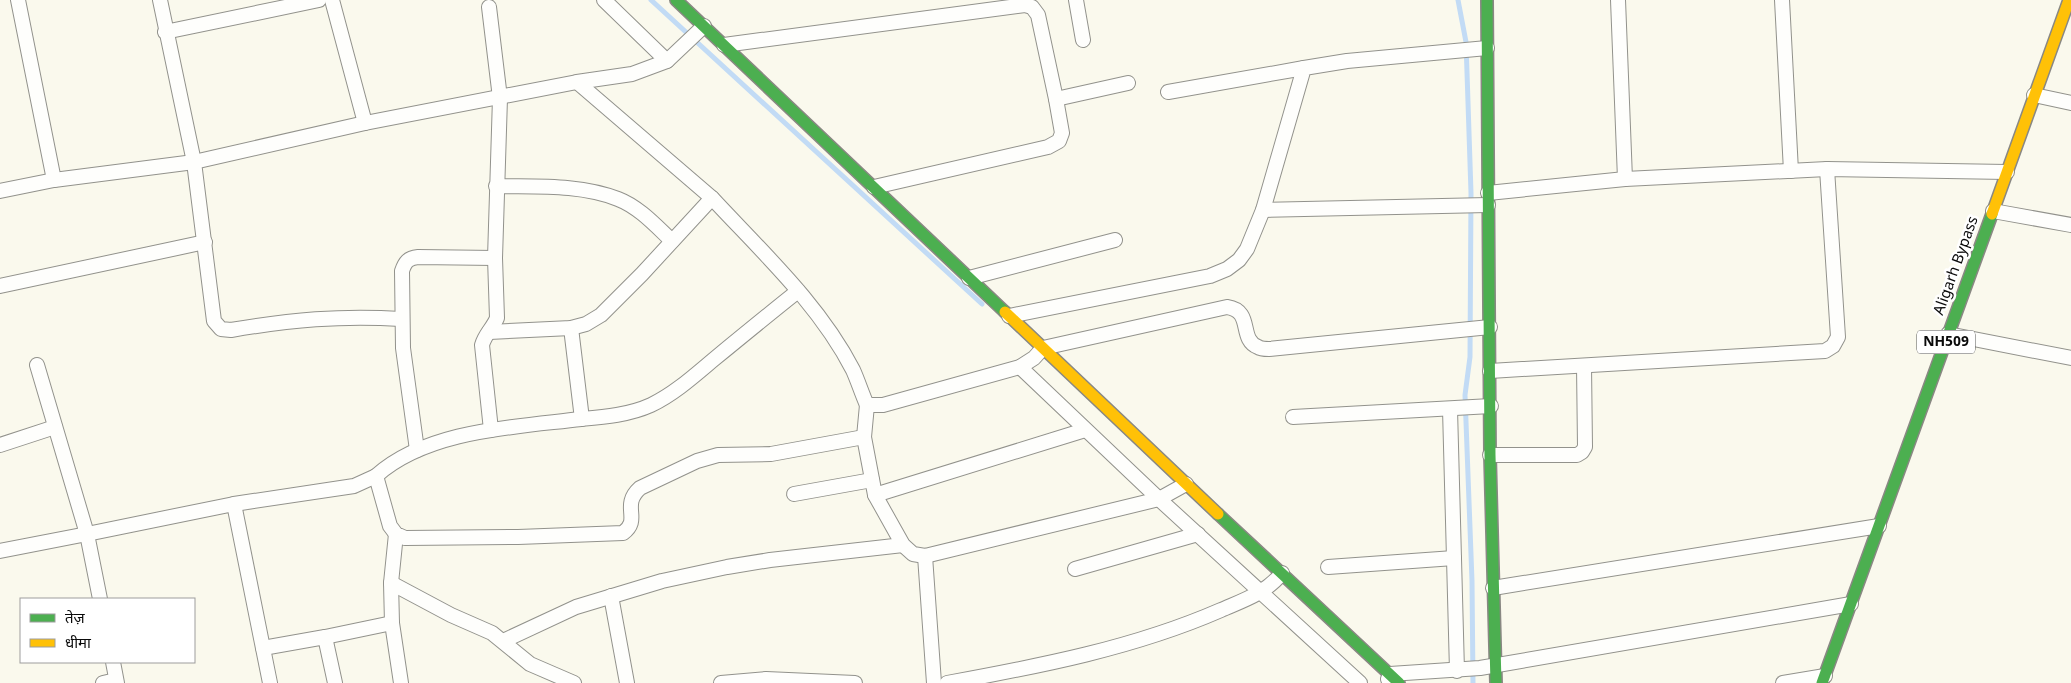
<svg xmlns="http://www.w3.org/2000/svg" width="2071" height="683" viewBox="0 0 2071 683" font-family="Georgia,'Noto Sans Devanagari',serif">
<rect width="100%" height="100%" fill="#faf9ed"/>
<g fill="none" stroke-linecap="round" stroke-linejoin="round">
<!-- stream -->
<g stroke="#c2dbf5" stroke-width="5">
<polyline points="651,0 982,304"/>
<polyline points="1458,0 1466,42 1471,193 1470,357 1465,395 1472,581 1473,683"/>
</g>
<!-- street casing -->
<g stroke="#92928c" stroke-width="16">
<g id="street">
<polyline points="18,0 54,180"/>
<path d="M160,0l34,162 20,159 7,8 10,1c59,-10 110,-15 170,-11"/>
<polyline points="332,0 365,123"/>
<polyline points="604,0 667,61"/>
<polyline points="1076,0 1083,40"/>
<polyline points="1618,0 1625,179"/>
<polyline points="1782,0 1791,171"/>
<path d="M489,7l11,91 -5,160 2,60c-4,10 -12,16 -15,27l9,85"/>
<polyline points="165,32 319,0"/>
<polyline points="724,45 1025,5 1032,7 1038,15 1056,99 1128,83"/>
<polyline points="577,82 712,198"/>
<polyline points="1168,92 1304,68"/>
<polyline points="2034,95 2071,103"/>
<path d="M496,186c40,1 84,-2 122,13 21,8 38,27 54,42"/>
<polyline points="874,187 1048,147 1059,141 1062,133 1056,99"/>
<polyline points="0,191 54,180 194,162 365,123 577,82 632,74 667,61 704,26"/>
<polyline points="1488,193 1625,179 1827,169"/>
<polyline points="1263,210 1488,205"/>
<polyline points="1993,211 2071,225"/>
<polyline points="969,278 1115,240"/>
<polyline points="0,286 205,242"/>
<polyline points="1009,316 1210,276 1227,269 1239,260 1247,249 1263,210 1304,68 1347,61 1487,48"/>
<polyline points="571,328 582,419"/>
<path d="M489,332l82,-4 15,-4 15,-9 41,-41 70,-76c50,54 107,106 141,172 5,11 9,24 14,35h16l137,-38 14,-9 9,-10 184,-41c27,4 11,32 31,40 3,2 8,2 11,2l221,-22"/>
<polyline points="1948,334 2071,358"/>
<polyline points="1020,367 1159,499 1360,683"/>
<polyline points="1490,371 1825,351 1833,346 1838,337 1827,169 2007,172"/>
<polyline points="867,405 864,437 875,495 903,545 913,554 925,556 1159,499 1186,484"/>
<polyline points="1450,409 1457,671"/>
<polyline points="1293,417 1491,406"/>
<polyline points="0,445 55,427"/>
<path d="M417,450l-14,-102 -1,-77c3,-9 6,-13 16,-14l77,1"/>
<polyline points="1490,455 1577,455 1582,452 1585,447 1584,366"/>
<path d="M376,476c51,-46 139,-49 205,-57 23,-2 48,-4 70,-14 23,-11 43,-29 62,-45 28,-23 56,-46 85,-69"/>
<polyline points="794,494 872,480"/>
<polyline points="875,495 1085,430"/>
<path d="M234,504l120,-18 22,-10 14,50 6,8 9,4 113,-1 105,-4c19,-14 -3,-27 17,-45l57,-27 21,-6 53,-1 93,-17"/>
<polyline points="396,534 391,583 392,623 401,683"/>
<polyline points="0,551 87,534 37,365"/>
<polyline points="925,556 934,683"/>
<polyline points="1328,567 1454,558"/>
<polyline points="1075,569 1198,534"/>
<polyline points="391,583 451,615 492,633 530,664 574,683"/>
<polyline points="1493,588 1879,526"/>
<polyline points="611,596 627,683"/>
<polyline points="100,599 87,534 234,504 270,683"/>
<polyline points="325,637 392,623"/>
<polyline points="503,641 576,607 662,581 727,567 770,560 903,545"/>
<polyline points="263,648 325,637 335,683"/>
<polyline points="113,662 117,683"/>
<polyline points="1388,679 1390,674 1480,668 1851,604"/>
<polyline points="103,683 116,680"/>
<polyline points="721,683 766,679 855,683"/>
<path d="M947,683c93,-17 187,-35 274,-73 23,-10 45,-17 61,-37"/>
<polyline points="1783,683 1825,676"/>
</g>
</g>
<!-- fast casing -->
<g stroke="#898883" stroke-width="14">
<g id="fast">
<polyline points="676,0 1005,312"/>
<polyline points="1487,0 1490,455 1496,683"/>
<polyline points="1218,514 1399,683"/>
<polyline points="1822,683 1992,214"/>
</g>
</g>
<!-- slow casing -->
<g stroke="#898883" stroke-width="14">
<g id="slow">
<polyline points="1992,214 2069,0"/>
<polyline points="1005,312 1218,514"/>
</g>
</g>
<!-- street -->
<use href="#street" stroke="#fefefc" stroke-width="14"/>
<!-- fast -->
<use href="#fast" stroke="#4caf50" stroke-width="11"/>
<!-- slow -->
<use href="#slow" stroke="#ffc107" stroke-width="11"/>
</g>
<g text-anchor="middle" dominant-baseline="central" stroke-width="5" stroke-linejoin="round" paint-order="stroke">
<!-- shield labels -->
<rect fill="#fff" stroke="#545454" stroke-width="1" x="1917" y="330.5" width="58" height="23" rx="4"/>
<g font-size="14" font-weight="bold" fill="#0a0a0a">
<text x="1946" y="342">NH509</text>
</g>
<!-- street labels -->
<g font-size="15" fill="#0a0a0a" stroke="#fff">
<text transform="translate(1957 266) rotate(-70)">Aligarh Bypass</text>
</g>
</g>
<!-- legend -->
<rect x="20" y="598" width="175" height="65" fill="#ffffff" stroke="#9d9d9d"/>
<rect x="30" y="614" width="25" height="8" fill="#4caf50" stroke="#9d9d9d"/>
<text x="65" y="623" font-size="15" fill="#0a0a0a">तेज़</text>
<rect x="30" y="639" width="25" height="8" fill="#ffc107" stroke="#9d9d9d"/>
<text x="65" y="648" font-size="15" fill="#0a0a0a">धीमा</text>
</svg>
